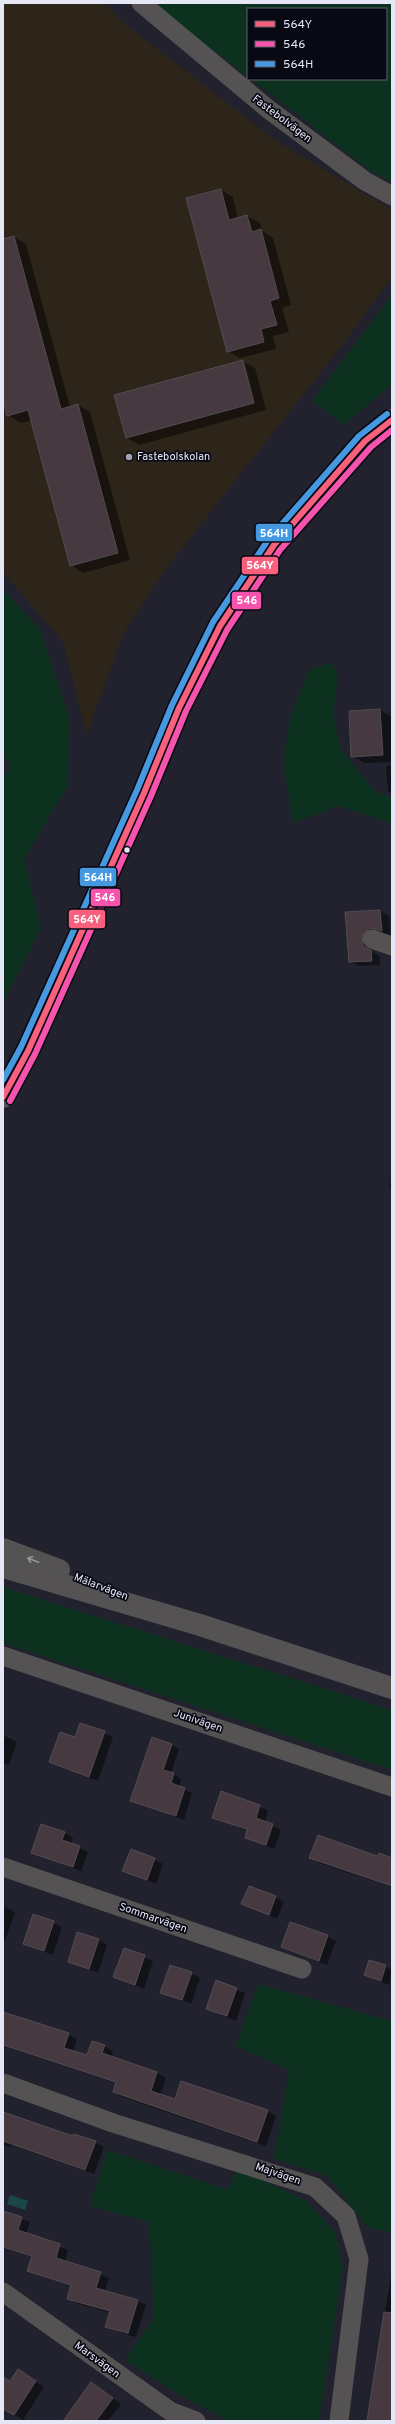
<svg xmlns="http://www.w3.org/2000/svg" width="395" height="2424" viewBox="0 0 395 2424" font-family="Overpass,sans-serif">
<rect width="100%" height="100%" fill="#22222f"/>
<!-- education -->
<polygon fill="#2d2519" points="3,3 104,3 126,25 275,140 392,210 392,277 344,343 164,571 123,634 87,734 63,642 3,572"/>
<!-- green -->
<g fill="#0c321f">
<polygon points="153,3 392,3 392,182 372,172 251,79 386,79 386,9 248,9 248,77"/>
<polygon points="392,295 392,384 344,425 312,401"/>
<polygon points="3,589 39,628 69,718 68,785 24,859 41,929 3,1002 3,777 10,767 3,751"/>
<polygon points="332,663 338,677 333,712 340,749 375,791 392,798 392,824 339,806 293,823 283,760 290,720 308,670"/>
<polygon points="3,1587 392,1710 392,1770 3,1643"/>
<polygon points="258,1984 392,2021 392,2233 367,2227 328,2176 274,2159 289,2070 236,2046"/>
<polygon points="107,2150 228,2190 237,2169 307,2201 335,2232 343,2268 319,2421 228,2421 183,2397 125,2360 154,2318 149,2222 90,2206"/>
</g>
<!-- water -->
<polygon fill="#1a484a" points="10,2195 28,2201 25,2210 7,2204"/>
<!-- shadow -->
<g fill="#0007">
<polygon points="221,190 233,197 238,218 247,216 260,223 262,231 273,238 291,305 282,308 289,332 273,336 276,349 240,358 228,351"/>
<polygon points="14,237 26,244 70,407 78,405 90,412 130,560 83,573 71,565 32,420 21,423 8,415 3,396 3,240"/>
<polygon points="242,361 255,368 266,410 139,445 127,438 115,396"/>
<polygon points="380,710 392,717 392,762 365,763 352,756"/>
<polygon points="392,765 392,794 388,791 386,766"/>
<polygon points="380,911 389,916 390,935 379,933 370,941 372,952 379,956 380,965 358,966 350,961 346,913"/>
<polygon points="392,1183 392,1191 389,1184"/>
<polygon points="81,1724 113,1737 98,1781 50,1762 76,1738"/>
<polygon points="3,1735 17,1742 9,1765 3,1763"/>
<polygon points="172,1745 179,1749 171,1773 181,1779 179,1787 192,1793 184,1820 131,1800"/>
<polygon points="222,1793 268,1810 265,1822 281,1830 274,1849 246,1837 248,1831 214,1817"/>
<polygon points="65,1833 73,1838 71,1844 88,1852 81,1871 32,1852"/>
<polygon points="131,1850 163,1864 156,1884 124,1870"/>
<polygon points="310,1858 392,1859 392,1887 319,1863"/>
<polygon points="275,1897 284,1902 277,1919 243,1904"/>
<polygon points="3,1906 15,1912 5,1941 3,1940"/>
<polygon points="34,1915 62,1927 53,1955 24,1944"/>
<polygon points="327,1936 336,1941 327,1965 282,1947"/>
<polygon points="99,1940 107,1945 98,1973 69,1961"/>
<polygon points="124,1949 153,1961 144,1989 115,1977"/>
<polygon points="385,1966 392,1970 389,1985 365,1975"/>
<polygon points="191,1973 200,1978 191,2004 162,1992"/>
<polygon points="217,1982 245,1993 236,2021 208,2009"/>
<polygon points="3,2013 68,2034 77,2039 73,2051 87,2056 104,2046 113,2051 111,2057 157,2073 166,2078 160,2095 175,2100 182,2082 268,2111 276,2116 266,2146 122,2097 114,2092 117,2083 3,2046"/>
<polygon points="3,2113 74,2137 95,2142 104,2147 94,2174 11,2145 11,2147 3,2145"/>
<polygon points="3,2212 30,2222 26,2234 68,2250 65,2261 109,2278 105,2291 138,2301 136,2301 126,2334 106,2326 110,2313 76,2303 68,2298 71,2286 29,2271 33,2257 3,2248"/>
<polygon points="391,2275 392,2421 367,2421"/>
<polygon points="138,2301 146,2305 136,2337 128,2335"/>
<polygon points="27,2376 44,2387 23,2420 3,2407 3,2377 11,2382"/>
<polygon points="92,2384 121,2404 108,2421 64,2421"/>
</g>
<!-- building -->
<g fill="#463a40" stroke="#524c52">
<polygon points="221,189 229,220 247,215 252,232 261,229 279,298 270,301 277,325 261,329 264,342 227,352 186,198"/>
<polygon points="14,236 61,409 78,404 118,553 70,566 28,410 7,416 3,400 3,239"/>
<polygon points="243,360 254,403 126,438 114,395"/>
<polygon points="380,709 383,755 351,757 349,711"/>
<polygon points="380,910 382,931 370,928 362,936 363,946 371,950 372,961 349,962 345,912"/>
<polygon points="80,1723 105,1731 89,1777 49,1762 60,1732 75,1737"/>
<polygon points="152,1737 172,1744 163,1770 174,1773 171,1783 185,1788 176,1816 130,1801"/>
<polygon points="221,1791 260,1805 256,1818 273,1824 266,1845 245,1838 247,1829 212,1818"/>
<polygon points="41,1824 65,1832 62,1840 80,1846 73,1867 31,1853"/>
<polygon points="318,1835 377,1856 379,1853 392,1858 392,1886 309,1858"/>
<polygon points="131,1849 155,1858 147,1880 122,1871"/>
<polygon points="249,1886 276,1896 269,1915 241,1904"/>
<polygon points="33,1914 54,1921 44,1951 23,1944"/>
<polygon points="290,1922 328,1935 319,1961 281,1947"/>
<polygon points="77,1932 99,1939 89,1969 68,1962"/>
<polygon points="124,1948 145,1955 135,1985 113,1977"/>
<polygon points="369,1960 386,1965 381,1981 364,1975"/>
<polygon points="170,1965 192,1972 182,2000 160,1993"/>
<polygon points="216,1980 237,1988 227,2016 206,2009"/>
<polygon points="3,2012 69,2033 64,2048 87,2055 92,2041 105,2045 102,2053 157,2072 151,2091 175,2099 181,2081 268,2110 257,2142 113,2092 116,2082 3,2045"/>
<polygon points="3,2112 73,2136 74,2134 96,2141 85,2170 3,2141"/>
<polygon points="3,2211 22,2217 18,2230 60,2244 56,2258 101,2272 96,2288 138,2300 128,2333 105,2327 110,2311 67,2299 71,2285 27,2271 32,2256 3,2247"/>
<polygon points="384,2312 392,2313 392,2421 367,2421"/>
<polygon points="18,2369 36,2381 14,2415 3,2409 3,2377 10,2381"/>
<polygon points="91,2382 113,2398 96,2421 63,2421"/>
</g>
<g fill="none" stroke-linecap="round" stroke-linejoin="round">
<!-- minor -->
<g stroke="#545252" stroke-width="19">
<polyline points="141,3 268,109 365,181 392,196"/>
<polyline points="372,939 392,946"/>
<polyline points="3,1656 392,1787"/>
<polyline points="3,1867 302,1969"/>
<polyline points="3,2083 113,2123 315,2187 346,2216 359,2259 339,2421"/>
<polyline points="3,2292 170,2411 196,2421"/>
</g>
<!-- tertiary -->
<g stroke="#545252" stroke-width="22">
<polyline points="3,1549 59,1570"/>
<polyline points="3,1567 200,1625 392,1688"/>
</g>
<!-- secondary -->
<polyline stroke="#575352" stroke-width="22" points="3,1097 28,1051 144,793 179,708 220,626 274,545 365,441 392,420"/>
<!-- bus-1 casing -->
<g stroke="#080912" stroke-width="9">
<polyline id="bus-1" points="3,1097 28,1051 144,793 179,708 220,626 274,545 365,441 392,420"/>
</g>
<!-- bus-2 casing -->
<g stroke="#080912" stroke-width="9">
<polyline id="bus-2" points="10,1101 35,1054 151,796 186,711 227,630 280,550 371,447 392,430"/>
</g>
<!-- bus-3 casing -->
<g stroke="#080912" stroke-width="9">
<polyline id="bus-3" points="3,1080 21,1047 137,790 172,705 213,622 268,540 359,436 387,414"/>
</g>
<!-- bus-1 -->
<use href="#bus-1" stroke="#f8607d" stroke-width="6"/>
<!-- bus-2 -->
<use href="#bus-2" stroke="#f653ac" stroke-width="6"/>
<!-- bus-3 -->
<use href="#bus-3" stroke="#4699e1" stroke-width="6"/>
</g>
<!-- one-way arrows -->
<defs><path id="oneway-shaft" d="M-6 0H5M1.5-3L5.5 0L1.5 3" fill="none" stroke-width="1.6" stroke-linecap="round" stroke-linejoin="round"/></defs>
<use stroke="#95959c" href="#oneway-shaft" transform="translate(33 1560) rotate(-159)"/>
<!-- markers -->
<circle fill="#a1a1b0" stroke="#080912" stroke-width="1.5" cx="129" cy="457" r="4"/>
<circle fill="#e5e6f6" stroke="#080912" stroke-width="1.5" cx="127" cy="850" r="3.5"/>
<g text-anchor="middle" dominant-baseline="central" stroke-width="3.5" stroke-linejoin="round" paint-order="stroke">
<!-- street labels -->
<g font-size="11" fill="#e5e6f6" stroke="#080912">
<text transform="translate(282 119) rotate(37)">Fastebolvägen</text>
<text transform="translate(101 1587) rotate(21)">Mälarvägen</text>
<text transform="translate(198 1721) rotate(19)">Junivägen</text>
<text transform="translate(153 1918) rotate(19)">Sommarvägen</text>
<text transform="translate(278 2174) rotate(19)">Majvägen</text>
<text transform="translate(97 2360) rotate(36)">Marsvägen</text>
</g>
<!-- poi labels -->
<g font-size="11" fill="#e5e6f6" stroke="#080912" text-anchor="start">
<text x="137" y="457">Fastebolskolan</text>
</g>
</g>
<g stroke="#080912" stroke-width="1.5">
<rect x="255" y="523" width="38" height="19" rx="4" fill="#4699e1"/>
<rect x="241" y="556" width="38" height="19" rx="4" fill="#f8607d"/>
<rect x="231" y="591" width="31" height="19" rx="4" fill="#f653ac"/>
<rect x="79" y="867" width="38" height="20" rx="4" fill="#4699e1"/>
<rect x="90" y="888" width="31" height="19" rx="4" fill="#f653ac"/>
<rect x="68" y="909" width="38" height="20" rx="4" fill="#f8607d"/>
</g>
<g font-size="11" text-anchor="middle" font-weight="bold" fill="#fff">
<text x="274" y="537">564H</text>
<text x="260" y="569">564Y</text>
<text x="247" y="604">546</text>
<text x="98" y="881">564H</text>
<text x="105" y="901">546</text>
<text x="87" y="923">564Y</text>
</g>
<!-- border -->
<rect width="395" height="2424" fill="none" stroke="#e5e6f6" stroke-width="8"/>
<!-- legend -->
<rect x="247" y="8" width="140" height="72" fill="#080912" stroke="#60616d"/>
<rect x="255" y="21" width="20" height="6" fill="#f8607d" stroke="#60616d"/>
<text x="283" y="28" font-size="12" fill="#e5e6f6">564Y</text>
<rect x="255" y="41" width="20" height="6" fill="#f653ac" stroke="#60616d"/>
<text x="283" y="48" font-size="12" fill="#e5e6f6">546</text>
<rect x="255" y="61" width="20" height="6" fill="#4699e1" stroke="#60616d"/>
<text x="283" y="68" font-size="12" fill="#e5e6f6">564H</text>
</svg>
